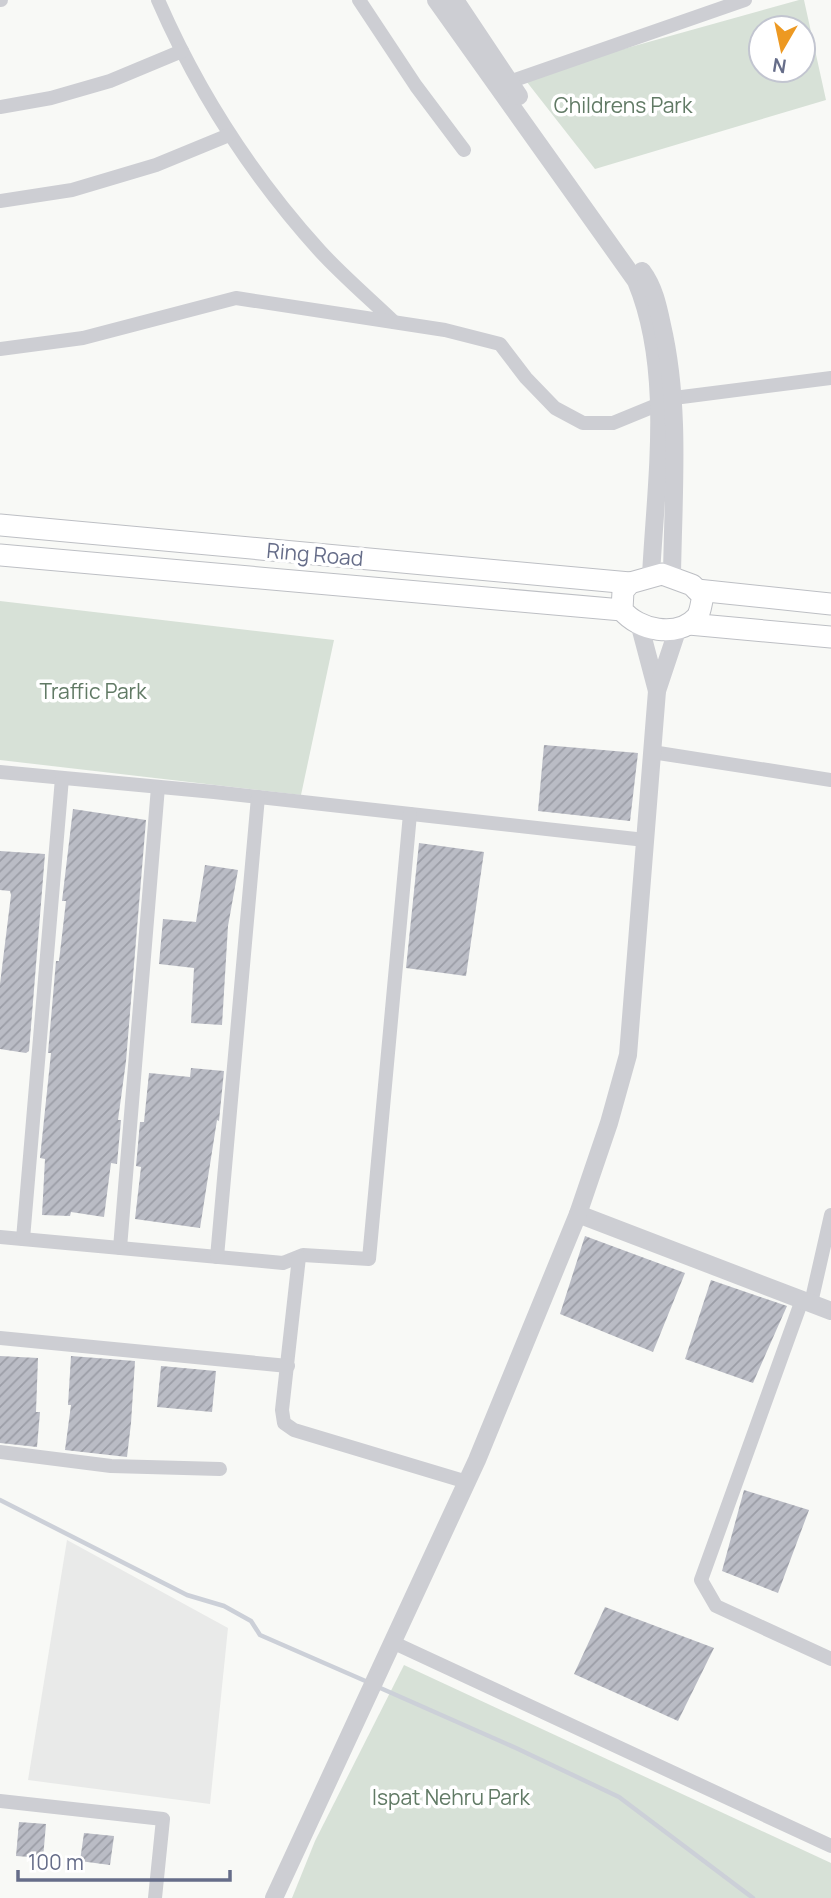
<svg xmlns="http://www.w3.org/2000/svg" width="831" height="1898" viewBox="0 0 831 1898" font-family="Manrope,sans-serif">
<defs>
<pattern id="building-hatch" width="6" height="6" patternUnits="userSpaceOnUse" patternTransform="scale(1.75)"><rect width="6" height="6" fill="#babcc5"/><path d="M-1 1l2-2M0 6l6-6M5 7l2-2" fill="none" stroke="#9b9da6"/></pattern>
</defs>
<rect width="100%" height="100%" fill="#f8f9f6"/>
<!-- built -->
<polygon fill="#e9eae9" points="67,1540 228,1628 210,1804 28,1780"/>
<!-- park -->
<g fill="#d7e1d7" fill-rule="evenodd">
<path d="M799,0h5l22,100 -231,69 -72,-92zM761,28h42v42h-42z"/>
<polygon points="0,601 334,640 301,795 0,760"/>
<polygon points="404,1665 831,1863 831,1898 292,1898 315,1841"/>
</g>
<g fill="none" stroke-linecap="round" stroke-linejoin="round">
<!-- stream -->
<g stroke="#ccd0d8" stroke-width="4.5">
<polyline points="0,1500 187,1595 224,1606 251,1621 260,1635 370,1683"/>
<polyline points="378,1687 516,1748 619,1797 753,1898"/>
</g>
</g>
<!-- building -->
<g fill="url(#building-hatch)">
<polygon points="544,745 638,753 630,821 538,811"/>
<polygon points="73,809 146,820 126,1061 118,1120 121,1120 117,1164 111,1163 104,1217 71,1212 70,1216 42,1215 45,1159 40,1158 51,1053 48,1053 56,961 59,961 66,901 62,901"/>
<polygon points="419,843 484,852 466,976 406,968"/>
<polygon points="0,851 45,854 29,1051 26,1053 0,1049 0,984 11,895 10,891 0,890"/>
<polygon points="205,865 238,870 228,926 222,1025 191,1023 194,968 159,964 163,919 196,922"/>
<polygon points="191,1068 224,1071 219,1121 217,1120 200,1228 135,1219 141,1167 136,1166 140,1122 144,1122 149,1073 190,1077"/>
<polygon points="585,1236 685,1273 653,1352 560,1314"/>
<polygon points="711,1280 787,1306 753,1383 685,1359"/>
<polygon points="0,1356 38,1358 36,1412 40,1412 37,1447 0,1443"/>
<polygon points="71,1356 135,1361 131,1423 127,1457 65,1450 71,1405 68,1405"/>
<polygon points="161,1366 216,1371 212,1412 157,1407"/>
<polygon points="744,1490 809,1510 778,1593 722,1571"/>
<polygon points="605,1607 714,1648 678,1721 574,1674"/>
<polygon points="19,1822 46,1824 43,1858 16,1856"/>
<polygon points="84,1833 114,1836 110,1865 80,1861"/>
</g>
<g fill="none" stroke-linecap="round" stroke-linejoin="round">
<!-- primary casing -->
<g stroke="#bdbfc4" stroke-width="23">
<g id="primary">
<polyline points="0,525 630,583"/>
<polyline points="0,555 622,610"/>
<path d="M662,574l30,11 11,11c-2,7 -2,15 -6,21 -20,22 -59,13 -75,-7l1,-19 7,-8z"/>
<polyline points="697,590 831,604"/>
<polyline points="689,624 831,637"/>
</g>
</g>
<!-- minor -->
<g stroke="#cdced3" stroke-width="14">
<polyline points="0,0 1,0"/>
<path d="M158,0c40,92 95,177 162,251 23,25 50,48 74,71"/>
<polyline points="359,0 416,86 464,150"/>
<polyline points="509,82 745,0"/>
<polyline points="0,107 51,98 110,81 182,51"/>
<polyline points="0,201 72,190 156,165 229,135"/>
<polyline points="0,349 83,338 236,298 445,330 500,344 526,378 555,408 583,423 613,423 674,398 831,378"/>
<polyline points="652,752 831,780"/>
<polyline points="0,772 214,792 645,840"/>
<polyline points="0,1237 283,1263 303,1255 369,1259 410,814"/>
<polyline points="23,1239 62,778"/>
<polyline points="120,1248 158,787"/>
<polyline points="217,1257 258,797"/>
<polyline points="299,1257 282,1410 284,1423 294,1430 467,1482"/>
<polyline points="802,1300 701,1580 716,1606 831,1659"/>
<polyline points="811,1303 831,1215"/>
<polyline points="0,1338 288,1366"/>
<polyline points="0,1452 111,1466 220,1469"/>
<polyline points="392,1642 831,1846"/>
<polyline points="0,1801 163,1819 155,1898"/>
</g>
<!-- tertiary -->
<g stroke="#cdced3" stroke-width="18">
<path d="M436,0l200,281c37,89 20,199 15,294"/>
<polyline points="455,0 519,96"/>
<path d="M642,271c12,16 16,35 20,54 19,82 11,168 10,252"/>
<polyline points="639,623 657,691"/>
<polyline points="578,1214 831,1311"/>
<polyline points="274,1898 477,1460 578,1214 609,1123 628,1055 657,691 678,628"/>
</g>
<!-- primary -->
<use href="#primary" stroke="#fff" stroke-width="21"/>
</g>
<g text-anchor="middle" dominant-baseline="central" stroke-width="7" stroke-linejoin="round" paint-order="stroke">
<!-- park labels -->
<g font-size="21" fill="#617a65" stroke="#fff">
<text x="623" y="105">Childrens Park</text>
<text x="93" y="691">Traffic Park</text>
<text x="451" y="1797">Ispat Nehru Park</text>
</g>
<!-- street labels -->
<g font-size="21" fill="#666d89" stroke="#fff">
<text transform="translate(315 554) rotate(5)">Ring Road</text>
</g>
</g>
<!-- north arrow -->
<g transform="translate(782 49) rotate(189)"><circle r="33" fill="#ffffff" stroke="#c2c5d0" stroke-width="2"/>
<path d="M0-5L12 26L0 18L-12 26Z" fill="#ed9922"/>
<text y="-10" font-size="19" font-weight="bold" text-anchor="middle" fill="#666d89">N</text>
</g>
<!-- scale -->
<path d="M18 1870v10h212v-10" fill="none" stroke="#666d89" stroke-width="3.5"/>
<text x="28" y="1870" font-size="21" fill="#666d89" stroke="#ffffff" stroke-width="5" paint-order="stroke">100 m</text>
</svg>
